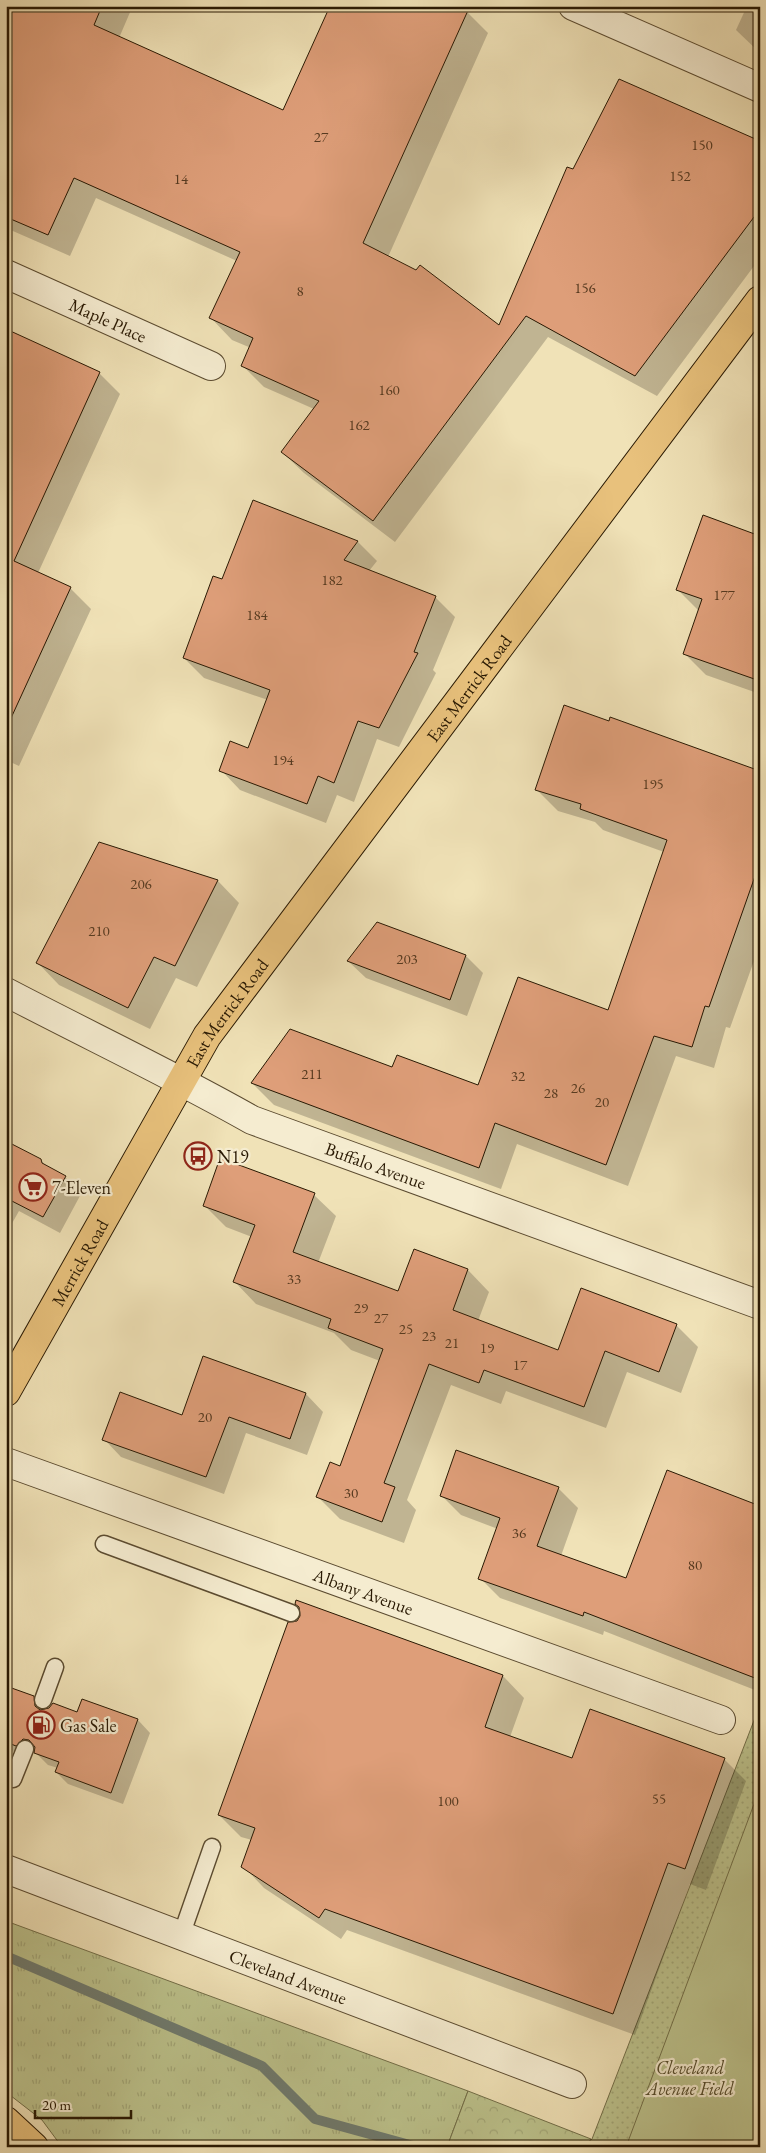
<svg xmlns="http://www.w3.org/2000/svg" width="766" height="2153" viewBox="0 0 766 2153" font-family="'EB Garamond',serif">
<defs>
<pattern id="grass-tufts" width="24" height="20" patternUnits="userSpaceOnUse" patternTransform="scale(1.25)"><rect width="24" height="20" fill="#bcc28c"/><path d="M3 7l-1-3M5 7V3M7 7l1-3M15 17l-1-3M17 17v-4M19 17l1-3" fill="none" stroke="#a2a677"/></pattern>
<pattern id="forest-crowns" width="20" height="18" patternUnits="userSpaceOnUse" patternTransform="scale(1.25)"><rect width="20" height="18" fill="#bcc28c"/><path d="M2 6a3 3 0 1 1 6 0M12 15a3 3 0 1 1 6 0" fill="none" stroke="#a2a677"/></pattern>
<pattern id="park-dots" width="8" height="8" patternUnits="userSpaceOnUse" patternTransform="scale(1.25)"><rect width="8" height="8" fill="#bcc28c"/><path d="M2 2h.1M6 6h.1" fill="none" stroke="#a2a677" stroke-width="1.8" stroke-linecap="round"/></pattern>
</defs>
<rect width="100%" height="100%" fill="#f0e2b7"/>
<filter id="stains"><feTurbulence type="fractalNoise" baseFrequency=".004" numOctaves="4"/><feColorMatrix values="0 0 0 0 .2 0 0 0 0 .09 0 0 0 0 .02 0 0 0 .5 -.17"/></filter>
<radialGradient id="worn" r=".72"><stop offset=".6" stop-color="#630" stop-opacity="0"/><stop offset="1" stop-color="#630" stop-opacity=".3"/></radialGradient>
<!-- grass -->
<polygon fill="url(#grass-tufts)" stroke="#726e48" points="6,1921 468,2091 447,2147 62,2147 42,2120 6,2092"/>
<!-- forest -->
<polygon fill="url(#forest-crowns)" stroke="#726e48" points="468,2091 591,2139 584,2147 447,2147"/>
<!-- park -->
<polygon fill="url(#park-dots)" stroke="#726e48" points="760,1705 760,2147 584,2147 592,2139"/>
<!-- garden -->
<polygon fill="#bcc28c" stroke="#726e48" points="760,1788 760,2147 626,2147"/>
<!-- shadow -->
<g fill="#0003">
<polygon points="6,6 126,6 131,10 119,38 284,112 467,12 488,33 388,257 500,327 574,171 760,142 760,258 657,396 548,337 395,542 304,473 282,452 314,409 264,387 243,366 251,348 232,340 211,318 237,261 96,198 70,256 6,228"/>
<polygon points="747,6 760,6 760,53 736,30"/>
<polygon points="6,334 99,373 120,394 38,573 70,588 91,609 19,766 6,760"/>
<polygon points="254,502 358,542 377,561 369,571 435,597 455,617 433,670 436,673 399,747 377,739 354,802 337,795 326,823 240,790 221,770 249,749 268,700 204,678 184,658 222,581"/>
<polygon points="760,537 760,694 706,675 684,653 699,611 677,589"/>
<polygon points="760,773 760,944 730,1028 726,1027 714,1068 676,1056 628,1186 517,1144 501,1189 274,1105 252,1083 393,1068 479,1086 609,1011 664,852 603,830 595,822 558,811 537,790"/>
<polygon points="99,843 218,881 239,903 197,987 176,978 150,1029 59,985 38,963"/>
<polygon points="378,923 466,956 483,973 467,1016 366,978 348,961"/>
<polygon points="6,1142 40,1160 49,1168 65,1177 81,1194 60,1233 19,1211 6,1234"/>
<polygon points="314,1195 336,1216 318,1263 399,1293 468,1270 489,1292 478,1321 559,1351 676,1325 698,1347 681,1393 627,1372 606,1428 506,1391 501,1404 451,1385 407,1500 416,1510 404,1543 340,1519 318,1497 340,1467 380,1361 351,1350 334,1333 256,1304 235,1282 252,1237 226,1227 204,1205"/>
<polygon points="204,1357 306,1394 323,1412 307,1455 246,1433 224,1494 121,1457 104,1439 183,1416"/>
<polygon points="558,1488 578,1508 561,1556 626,1580 760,1507 760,1692 604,1631 603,1635 500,1598 480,1578 498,1529 461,1515 441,1495"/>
<polygon points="297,1601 503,1676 524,1698 510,1737 573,1760 724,1759 746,1781 706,1890 690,1884 635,2035 347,1930 341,1939 264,1888 243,1866 252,1840 241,1837 219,1815 302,1616"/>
<polygon points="33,1697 46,1710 78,1714 83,1700 138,1720 150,1733 123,1804 68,1784 56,1772 58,1768 48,1765 35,1752 28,1757 6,1749 6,1699"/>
</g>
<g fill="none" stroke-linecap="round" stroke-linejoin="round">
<!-- stream -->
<polyline stroke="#6f7b6f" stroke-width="10" points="6,1956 262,2066 315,2119 417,2147"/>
</g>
<!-- building -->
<g fill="#de9e79" stroke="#291903">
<polygon points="6,6 102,6 94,25 283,110 330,6 470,6 363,243 416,270 420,265 499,325 567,167 573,169 619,79 760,141 760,209 635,376 526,316 373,521 281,452 319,401 241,366 253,338 209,318 240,252 74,178 48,235 6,217"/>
<polygon points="6,329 100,372 14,561 71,587 6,729"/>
<polygon points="253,500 358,541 344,560 436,596 414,652 418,653 379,728 358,721 334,783 318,776 307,804 219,771 230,741 248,748 270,690 183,658 213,576 222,579"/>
<polygon points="703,515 760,536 760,681 683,654 702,599 676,590"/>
<polygon points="564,705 609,721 610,717 760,771 760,862 709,1007 705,1006 692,1047 654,1036 606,1165 495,1123 479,1168 251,1083 290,1029 392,1067 397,1055 478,1085 518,977 608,1010 667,840 580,809 581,804 535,790"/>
<polygon points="99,842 218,880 175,966 154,957 128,1008 36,963"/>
<polygon points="377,922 466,955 450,1000 347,961"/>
<polygon points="6,1141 41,1159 42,1163 66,1176 43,1217 6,1198"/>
<polygon points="220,1158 315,1193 293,1252 398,1291 414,1249 468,1269 453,1310 558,1350 581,1288 677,1324 659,1372 605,1351 584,1407 484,1370 479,1383 429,1364 384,1483 395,1487 382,1522 316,1497 330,1462 340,1466 383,1349 328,1328 331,1319 233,1282 255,1225 203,1206"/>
<polygon points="203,1356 306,1393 290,1439 229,1417 206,1477 102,1440 120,1392 182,1415"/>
<polygon points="456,1450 559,1487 537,1546 626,1578 667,1470 760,1506 760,1680 584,1612 583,1616 478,1579 500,1518 440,1496"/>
<polygon points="296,1600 503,1675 485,1727 572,1758 590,1709 725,1758 685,1869 668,1863 613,2014 325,1909 319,1918 241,1867 255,1828 218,1815 288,1622 297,1621 300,1616 299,1607 295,1604"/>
<polygon points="6,1686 34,1696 35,1706 40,1710 49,1708 53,1703 77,1712 82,1699 138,1719 111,1793 55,1772 59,1762 34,1753 35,1747 29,1740 23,1739 16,1746 6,1742"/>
</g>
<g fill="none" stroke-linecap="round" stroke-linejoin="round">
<!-- service casing -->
<g stroke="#5b4b30" stroke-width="19">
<g id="service">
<polyline points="104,1544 291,1613"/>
<polyline points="43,1700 55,1667"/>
<polyline points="13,1779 25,1749"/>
<polyline points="181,1936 212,1847"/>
</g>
</g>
<!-- minor casing -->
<g stroke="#5b4b30" stroke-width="30">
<g id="minor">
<polyline points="573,6 760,88"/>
<path id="s1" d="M6,274l205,92"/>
<path id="s2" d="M6,992c82,43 165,82 246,128l508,185"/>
<path id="s3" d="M6,1462l715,258"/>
<path id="s4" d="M6,1869l566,215"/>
</g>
</g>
<!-- primary casing -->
<g stroke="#291903" stroke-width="30">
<g id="primary">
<path id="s5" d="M6,1392l201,-356 553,-736"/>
</g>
</g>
<!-- motorway casing -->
<g stroke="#291903" stroke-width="30">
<polyline id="motorway" points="6,2121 34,2147"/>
</g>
<!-- service -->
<use href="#service" stroke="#f5ecd0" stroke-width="16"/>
<!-- minor -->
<use href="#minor" stroke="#f5ecd0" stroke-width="28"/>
<!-- primary -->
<use href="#primary" stroke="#e8c17c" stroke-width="28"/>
<!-- motorway -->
<use href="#motorway" stroke="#e8c17c" stroke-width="28"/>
</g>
<!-- icons -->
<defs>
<g id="bus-ring" transform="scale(1.4375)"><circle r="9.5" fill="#f5ecd0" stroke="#8f2418" stroke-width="1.5"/><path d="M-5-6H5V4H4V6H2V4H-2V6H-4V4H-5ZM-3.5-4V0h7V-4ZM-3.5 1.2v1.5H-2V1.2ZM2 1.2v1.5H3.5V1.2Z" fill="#8f2418"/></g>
<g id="supermarket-ring" transform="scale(1.4375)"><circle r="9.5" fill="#f5ecd0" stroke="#8f2418" stroke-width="1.5"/><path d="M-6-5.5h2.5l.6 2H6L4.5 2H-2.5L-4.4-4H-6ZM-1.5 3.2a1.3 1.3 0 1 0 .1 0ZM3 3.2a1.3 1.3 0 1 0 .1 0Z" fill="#8f2418"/></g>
<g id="fuel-ring" transform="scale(1.4375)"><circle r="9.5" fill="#f5ecd0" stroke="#8f2418" stroke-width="1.5"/><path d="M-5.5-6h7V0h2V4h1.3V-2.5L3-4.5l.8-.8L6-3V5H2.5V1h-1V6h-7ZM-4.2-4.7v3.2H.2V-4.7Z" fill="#8f2418"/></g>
</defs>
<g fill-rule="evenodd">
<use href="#bus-ring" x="198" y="1156"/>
<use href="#supermarket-ring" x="33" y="1187"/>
<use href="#fuel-ring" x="41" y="1725"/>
</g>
<g text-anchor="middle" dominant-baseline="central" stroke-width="4.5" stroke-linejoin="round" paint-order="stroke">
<!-- number labels -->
<g font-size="15" fill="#563a20">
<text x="321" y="136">27</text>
<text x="702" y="144">150</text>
<text x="680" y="175">152</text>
<text x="181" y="178">14</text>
<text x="585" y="287">156</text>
<text x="300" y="290">8</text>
<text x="389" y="389">160</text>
<text x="359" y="424">162</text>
<text x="332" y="579">182</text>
<text x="724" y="594">177</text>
<text x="257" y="614">184</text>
<text x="283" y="759">194</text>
<text x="653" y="783">195</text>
<text x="141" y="883">206</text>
<text x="99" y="930">210</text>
<text x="407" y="958">203</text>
<text x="312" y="1073">211</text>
<text x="518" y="1075">32</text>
<text x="578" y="1087">26</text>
<text x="551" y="1092">28</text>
<text x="602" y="1101">20</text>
<text x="294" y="1278">33</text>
<text x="361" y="1307">29</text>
<text x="381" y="1317">27</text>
<text x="406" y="1328">25</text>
<text x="429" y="1335">23</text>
<text x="452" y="1342">21</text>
<text x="487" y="1347">19</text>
<text x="520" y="1364">17</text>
<text x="205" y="1416">20</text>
<text x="351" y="1492">30</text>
<text x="519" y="1532">36</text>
<text x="695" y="1564">80</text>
<text x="659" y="1798">55</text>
<text x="448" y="1800">100</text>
</g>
<!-- street labels -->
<g font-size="18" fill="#291903" stroke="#f5ecd0">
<text stroke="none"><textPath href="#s1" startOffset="112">Maple Place</textPath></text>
<text stroke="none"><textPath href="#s5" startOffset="844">East Merrick Road</textPath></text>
<text stroke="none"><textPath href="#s5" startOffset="439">East Merrick Road</textPath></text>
<text stroke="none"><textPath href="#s2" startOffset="409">Buffalo Avenue</textPath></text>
<text stroke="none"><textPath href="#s5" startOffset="149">Merrick Road</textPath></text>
<text stroke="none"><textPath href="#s3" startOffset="380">Albany Avenue</textPath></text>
<text stroke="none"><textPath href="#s4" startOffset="302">Cleveland Avenue</textPath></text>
</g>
<!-- poi labels -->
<g font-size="18" fill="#291903" stroke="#f5ecd0" text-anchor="start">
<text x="217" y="1156">N19</text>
<text x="52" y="1187">7-Eleven</text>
<text x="60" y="1725">Gas Sale</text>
</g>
<!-- park labels -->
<g font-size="18" font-style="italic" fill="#554c2c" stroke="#f5ecd0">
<text x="690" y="2067">Cleveland<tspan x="690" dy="21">Avenue Field</tspan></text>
</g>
</g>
<!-- margin -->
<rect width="766" height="2153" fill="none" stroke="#f0e2b7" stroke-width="25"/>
<rect x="8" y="8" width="751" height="2138" fill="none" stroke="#291903" stroke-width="2.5"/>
<rect x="12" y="12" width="741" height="2128" fill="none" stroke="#291903"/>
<!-- scale -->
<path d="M35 2110v8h96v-8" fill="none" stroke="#291903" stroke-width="2.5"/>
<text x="42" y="2110" font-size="15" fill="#291903" stroke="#f5ecd0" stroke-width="4" paint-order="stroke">20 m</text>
<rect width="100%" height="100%" filter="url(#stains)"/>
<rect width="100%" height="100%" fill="url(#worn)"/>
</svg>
